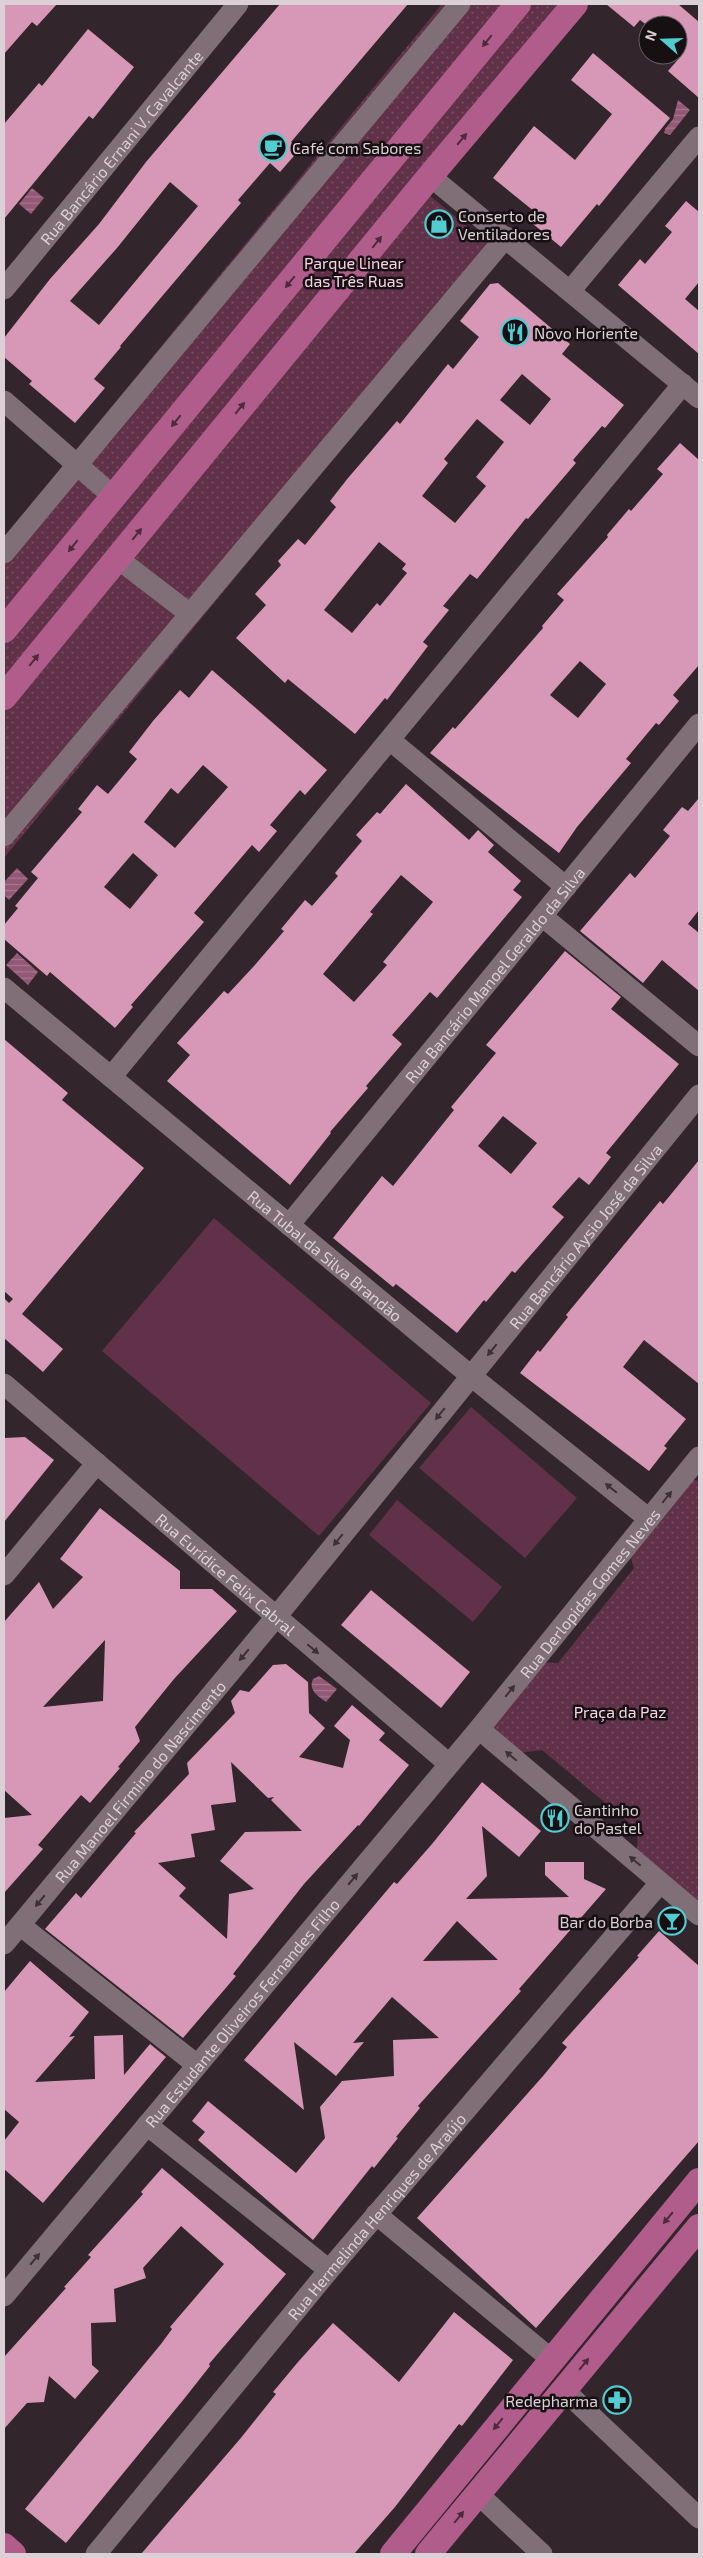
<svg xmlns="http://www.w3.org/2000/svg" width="703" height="2558" viewBox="0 0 703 2558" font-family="'Exo 2',sans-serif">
<defs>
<pattern id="park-dots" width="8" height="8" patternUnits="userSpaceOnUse" patternTransform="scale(1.25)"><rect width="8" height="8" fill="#603149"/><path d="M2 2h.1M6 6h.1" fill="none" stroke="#764e62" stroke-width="1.8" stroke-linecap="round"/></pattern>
<pattern id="water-rules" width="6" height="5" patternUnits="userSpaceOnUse" patternTransform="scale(1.25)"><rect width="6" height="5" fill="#935876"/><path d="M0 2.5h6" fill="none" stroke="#a6778f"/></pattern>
</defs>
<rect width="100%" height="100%" fill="#33252c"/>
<!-- park -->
<g fill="url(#park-dots)">
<polygon points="442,4 585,4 428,194 501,255 4,858 4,538"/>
<polygon points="690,1479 699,1481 699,1902 637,1852 638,1830 542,1750 518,1753 489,1724 539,1662 558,1663 634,1568 629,1551"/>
</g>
<!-- garden -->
<g fill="#603149">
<polygon points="214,1218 431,1403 319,1536 102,1351"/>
<polygon points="471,1407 577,1498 525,1558 419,1468"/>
<polygon points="397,1500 502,1587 473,1622 369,1535"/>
</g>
<!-- water -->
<g fill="url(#water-rules)">
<polygon points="678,100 690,110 670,135 664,133 665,129 673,119"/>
<polygon points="32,188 44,198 31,214 19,204"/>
<polygon points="17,868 28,879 9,900 4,895 4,882"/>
<polygon points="17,953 38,972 28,985 6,965"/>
<path d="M319,1676l18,13 -11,13c-8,-6 -18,-12 -13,-23z"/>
</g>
<!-- building -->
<g fill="#d797b6" fill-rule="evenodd">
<polygon points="4,4 57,4 37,26 32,22 4,54"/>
<path d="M280,4h128l-117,138 9,7 -20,23 -10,-9 -32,37 3,3 -121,143 1,1 -27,32 11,9 -30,35 -46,-39 3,-3 -28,-24v-19l46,-59 49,-55 47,-62zM170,182l28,24 -99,119 -29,-24 47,-53z"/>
<polygon points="606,4 678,4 699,22 699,98 668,71 682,55 678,52 678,25 648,26 640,20 634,27"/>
<polygon points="88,29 134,67 93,119 89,116 4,219 4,124 39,83 42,86"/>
<polygon points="593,53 670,118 599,206 597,204 561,247 533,224 540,216 493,178 534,126 575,160 612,114 571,80"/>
<polygon points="686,201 699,212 699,282 685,299 699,311 699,354 618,285 640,259 645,264 672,232 665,226"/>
<path d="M498,283l72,61 -8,10 62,51 -19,23 -3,-2 -29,34 3,3 -48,56 -2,-1 -49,61 -7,-5 -27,32 6,4 -26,32 5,4 -41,54 -2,-2 -30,36 -67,-55 -3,4 -49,-45 30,-33 -11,-11 26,-29 -3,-4 20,-22 7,6 31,-38 -6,-6 18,-23 49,-57 3,3 48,-60 5,5 26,-32 -19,-16 30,-37zM522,374l29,25 -21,26 -30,-25zM477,419l27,23 -28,35 10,9 -31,37 -33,-27 26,-33 -4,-4zM379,542l27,22 -4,5 5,4 -27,33 -3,-3 -25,30 -28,-23z"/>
<path d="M680,443l19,17v205l-26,30 6,6 -20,24 -3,-2 -30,36 5,4 -54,64 -18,26 -129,-100 23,-26 2,2 88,-101 -1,-2 22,-26 -7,-6 51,-57 -1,-2 22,-26 2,2 32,-37 -6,-5zM580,661l26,23 -28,34 -28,-23z"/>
<path d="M212,670l115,100 -22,25 -5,-5 -30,35 7,6 -18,21 -7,-7 -58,68 10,9 -73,83 2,2 -18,21 -65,-56 -3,4 -43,-37v-14l14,-17 -3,-2 23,-28 -7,-6 51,-60 -4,-3 19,-24 11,9 29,-35 -8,-7 24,-31 27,-31 9,8zM203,765l25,22 -53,61 -31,-26 27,-34 7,6zM133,853l25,22 -28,34 -26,-22z"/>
<path d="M406,784l63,56 9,-10 16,15 -6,7 33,29 -8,9 9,7 -85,101 -7,-6 -38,43 10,9 -36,42 2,2 -38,44 1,1 -41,52 -123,-104 23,-26 -13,-12 47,-52 4,3 26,-28 30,-35 -3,-2 24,-29 7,6 26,-30 -3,-3 27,-32 -6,-6 21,-23 3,2zM401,875l32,27 -50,60 4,3 -33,37 -31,-28 50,-60 -3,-2z"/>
<polygon points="699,798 699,910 688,924 699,933 699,991 662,960 643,983 580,931 630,873 635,878 670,836 663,830 682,807 688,811"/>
<path d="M565,951l56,46 -10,12 68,55 -73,89 5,4 -22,28 -10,-8 -27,30 12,10 -49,56 -3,-2 -26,31 -2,-2 -27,33 -61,-49 -3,3 -60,-49 49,-62 11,10 61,-76 -3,-3 45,-54 -10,-8zM503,1116l34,27 -26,31 -33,-28z"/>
<polygon points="4,1039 68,1093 62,1100 144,1168 22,1314 63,1349 43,1372 4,1338 4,1298 9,1303 13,1299 4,1291"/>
<polygon points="699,1160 699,1384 644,1340 623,1367 686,1419 664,1446 667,1448 649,1471 520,1373 538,1350 540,1352 568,1317 566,1315 660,1201 663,1204"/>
<polygon points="25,1437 54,1460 4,1522 4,1438"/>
<path d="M100,1508l80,63v18h32l25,22 -63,68 -39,48 5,14 -22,26 2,1 -30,35 -9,-8 -43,50 5,4 -39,44v-75l28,-3 -28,-25v-168l35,-40 14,27 30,-32 -23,-18zM105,1640l-2,61 -60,6z"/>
<polygon points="371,1590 470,1672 441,1708 341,1625"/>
<path d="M286,1664l22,18 1,31 16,15 -26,29 44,11 7,-28 -16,-14 18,-21 33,28 -6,7 30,25 -50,61 -1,-1 -54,59 -71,90 3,2 -53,62 -138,-109 31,-36 5,5 55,-65 -2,-1 55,-58 -2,-11 48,-50 -4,-12 9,-11 9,2 24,-27zM231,1762l37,36 6,-1 -3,3 31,31 -57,1 -25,29 34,28 -25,5 -2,45 -48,-43 7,-8 -28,-25 37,-6 -4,-23 24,-4 -4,-25 25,-3z"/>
<path d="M482,1782l59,49 -22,26 -37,-31 5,50 -21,23 103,-2 -24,-22v-13h39v17l22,10 -87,100 2,2 -103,115 2,2 -24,29 2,1 -24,30 -2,-2 -59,74 -115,-100 7,-8 -13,-11 16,-20 88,72 29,-35 -5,-31 22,-26 52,-5 -1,-36 46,-2 -47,-41 -39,46 11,-1 -28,34 -42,-34 10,68 -60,-50 150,-178 3,2 35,-40zM457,1921l41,39 -75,1z"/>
<polygon points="659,1931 699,1966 699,2141 536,2328 417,2218 543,2076 567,2047 562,2043 639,1957 637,1956"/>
<polygon points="30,1961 89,2012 69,2037 75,2036 35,2082 95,2079 94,2036 123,2035 124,2075 150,2044 166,2057 43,2203 4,2169 4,2141 19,2122 4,2109 4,1992"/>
<polygon points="162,2168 286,2274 209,2364 210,2366 184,2399 66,2543 25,2509 161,2344 172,2329 170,2327 224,2264 181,2226 143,2268 146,2278 114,2289 116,2322 91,2323 92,2365 99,2371 75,2399 49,2376 44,2402 27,2403 4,2429 4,2357 66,2288 64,2287 91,2257 88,2255 143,2194 141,2192"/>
<polygon points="454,2312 513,2360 462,2426 459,2424 395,2507 354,2554 141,2554 240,2439 276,2394 273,2392 298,2362 333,2323 399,2382"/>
</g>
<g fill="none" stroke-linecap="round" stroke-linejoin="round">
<!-- minor -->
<g stroke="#806f77" stroke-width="21">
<polyline points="430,176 699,398"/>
<path id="s1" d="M4,289l234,-285"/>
<polyline points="570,291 699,137"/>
<polyline points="4,401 114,497"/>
<polyline points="4,553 460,4"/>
<polyline points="117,558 190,614"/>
<polyline points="390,740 566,887"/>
<polyline points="4,836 506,237"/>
<polyline points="542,916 699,1046"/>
<path id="s2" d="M4,988l467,388 178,143"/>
<polyline points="111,1077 683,384"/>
<path id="s3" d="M289,1225l410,-501"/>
<path id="s4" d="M4,1384l445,380"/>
<polyline points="4,1575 97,1463"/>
<polyline points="479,1729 699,1915"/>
<polyline points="20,1925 197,2065"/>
<path id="s5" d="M4,1944l272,-327 423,-522"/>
<polyline points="147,2125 329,2270"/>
<polyline points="376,2214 551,2359"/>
<path id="s6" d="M4,2296l475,-567 220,-272"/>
<polyline points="563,2389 699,2518"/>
<polyline points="478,2494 542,2554"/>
<path id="s7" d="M96,2554l233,-284 331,-387"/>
</g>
<!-- major -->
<g stroke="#b15d8b" stroke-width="26">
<polyline points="4,630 518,4"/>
<polyline points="4,697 430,176 575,4"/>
<polyline points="4,2546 13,2554"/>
<polyline points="393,2554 699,2181"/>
<polyline points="428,2554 699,2227"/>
</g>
</g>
<!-- one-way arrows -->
<defs><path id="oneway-solid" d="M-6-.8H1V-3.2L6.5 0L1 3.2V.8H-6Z" transform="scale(1.25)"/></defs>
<g fill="#4d2b3d">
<use href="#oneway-solid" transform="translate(487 41) rotate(129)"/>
<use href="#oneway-solid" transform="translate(462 139) rotate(-50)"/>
<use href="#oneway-solid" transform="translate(377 242) rotate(-51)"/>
<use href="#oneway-solid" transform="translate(290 282) rotate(129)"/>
<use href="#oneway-solid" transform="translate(240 408) rotate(-51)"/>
<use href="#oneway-solid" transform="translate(176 421) rotate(129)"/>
<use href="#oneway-solid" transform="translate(137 534) rotate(-51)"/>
<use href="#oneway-solid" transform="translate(73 546) rotate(129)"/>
<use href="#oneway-solid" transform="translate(34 660) rotate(-51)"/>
<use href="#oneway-solid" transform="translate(668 2218) rotate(130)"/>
<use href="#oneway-solid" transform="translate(584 2364) rotate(-50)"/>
<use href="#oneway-solid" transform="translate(498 2424) rotate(129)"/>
<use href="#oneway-solid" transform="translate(459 2517) rotate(-51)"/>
</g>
<g fill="#3c3136">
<use href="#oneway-solid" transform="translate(492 1350) rotate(129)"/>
<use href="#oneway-solid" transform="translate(440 1414) rotate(129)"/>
<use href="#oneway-solid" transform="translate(611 1488) rotate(-141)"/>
<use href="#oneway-solid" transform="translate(667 1497) rotate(-51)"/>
<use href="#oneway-solid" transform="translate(338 1540) rotate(129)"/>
<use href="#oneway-solid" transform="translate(313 1649) rotate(40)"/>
<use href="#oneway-solid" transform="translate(244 1655) rotate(130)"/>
<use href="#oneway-solid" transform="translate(510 1691) rotate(-51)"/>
<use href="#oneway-solid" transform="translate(511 1756) rotate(-140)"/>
<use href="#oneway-solid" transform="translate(635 1861) rotate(-140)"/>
<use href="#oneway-solid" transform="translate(353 1879) rotate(-50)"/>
<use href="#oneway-solid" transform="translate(40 1901) rotate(130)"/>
<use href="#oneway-solid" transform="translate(35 2259) rotate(-50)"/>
</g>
<!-- icons -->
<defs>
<g id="cafe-ring" transform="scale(1.4375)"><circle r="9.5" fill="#171013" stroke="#51ccd1" stroke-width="1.5"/><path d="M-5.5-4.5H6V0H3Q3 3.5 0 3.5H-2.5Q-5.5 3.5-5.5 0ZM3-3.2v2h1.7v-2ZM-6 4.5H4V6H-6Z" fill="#51ccd1"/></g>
<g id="shop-ring" transform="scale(1.4375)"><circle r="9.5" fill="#171013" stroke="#51ccd1" stroke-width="1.5"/><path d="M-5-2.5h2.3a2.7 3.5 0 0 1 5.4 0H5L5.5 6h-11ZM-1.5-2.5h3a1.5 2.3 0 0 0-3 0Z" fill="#51ccd1"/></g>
<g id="restaurant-ring" transform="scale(1.4375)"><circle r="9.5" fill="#171013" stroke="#51ccd1" stroke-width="1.5"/><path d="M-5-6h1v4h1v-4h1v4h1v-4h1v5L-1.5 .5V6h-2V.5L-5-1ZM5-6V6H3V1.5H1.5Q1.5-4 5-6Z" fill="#51ccd1"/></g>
<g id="bar-ring" transform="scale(1.4375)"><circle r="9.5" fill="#171013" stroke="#51ccd1" stroke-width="1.5"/><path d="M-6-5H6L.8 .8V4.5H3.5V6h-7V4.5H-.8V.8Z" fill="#51ccd1"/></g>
<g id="pharmacy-ring" transform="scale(1.4375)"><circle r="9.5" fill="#171013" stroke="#51ccd1" stroke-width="1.5"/><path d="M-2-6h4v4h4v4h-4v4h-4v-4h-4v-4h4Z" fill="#51ccd1"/></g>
</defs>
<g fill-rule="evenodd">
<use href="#cafe-ring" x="273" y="147"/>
<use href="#shop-ring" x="439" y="224"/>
<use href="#restaurant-ring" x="515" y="332"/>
<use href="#restaurant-ring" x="555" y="1818"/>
<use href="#bar-ring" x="672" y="1921"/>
<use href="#pharmacy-ring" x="617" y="2400"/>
</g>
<g text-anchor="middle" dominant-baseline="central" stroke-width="5" stroke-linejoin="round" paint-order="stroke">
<!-- street labels -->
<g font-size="16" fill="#dad0d5" stroke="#171013">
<text stroke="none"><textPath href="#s1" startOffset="184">Rua Bancário Ernani V. Cavalcante</textPath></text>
<text stroke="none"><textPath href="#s3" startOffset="324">Rua Bancário Manoel Geraldo da Silva</textPath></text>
<text stroke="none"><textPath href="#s5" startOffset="916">Rua Bancário Aysio José da Silva</textPath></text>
<text stroke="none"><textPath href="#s2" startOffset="418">Rua Tubal da Silva Brandão</textPath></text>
<text stroke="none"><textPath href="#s4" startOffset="292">Rua Eurídice Felix Cabral</textPath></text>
<text stroke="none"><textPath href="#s6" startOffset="915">Rua Derlopidas Gomes Neves</textPath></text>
<text stroke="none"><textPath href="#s5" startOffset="212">Rua Manoel Firmino do Nascimento</textPath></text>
<text stroke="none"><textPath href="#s6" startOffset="370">Rua Estudante Oliveiros Fernandes Filho</textPath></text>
<text stroke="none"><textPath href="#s7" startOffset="439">Rua Hermelinda Henriques de Araújo</textPath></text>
</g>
<!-- poi labels -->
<g font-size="16" fill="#dad0d5" stroke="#171013" text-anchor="start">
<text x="292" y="147">Café com Sabores</text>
<text x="458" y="215">Conserto de<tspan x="458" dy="18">Ventiladores</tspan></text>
<text x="534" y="332">Novo Horiente</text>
<text x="574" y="1809">Cantinho<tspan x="574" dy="18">do Pastel</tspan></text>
<text x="653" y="1921" text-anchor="end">Bar do Borba</text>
<text x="598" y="2400" text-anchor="end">Redepharma</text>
</g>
<!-- park labels -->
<g font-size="16" fill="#f8d3e4" stroke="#171013">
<text x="354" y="262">Parque Linear<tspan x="354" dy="18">das Três Ruas</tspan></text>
<text x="620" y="1711">Praça da Paz</text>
</g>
</g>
<!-- border -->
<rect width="703" height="2558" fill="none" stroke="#dad0d5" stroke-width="10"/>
<!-- north arrow -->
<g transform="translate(663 40) rotate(290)"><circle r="24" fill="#171013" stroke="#655d61"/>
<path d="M0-4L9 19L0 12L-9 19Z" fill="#51ccd1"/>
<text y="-8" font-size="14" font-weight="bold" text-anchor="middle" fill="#dad0d5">N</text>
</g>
</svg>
